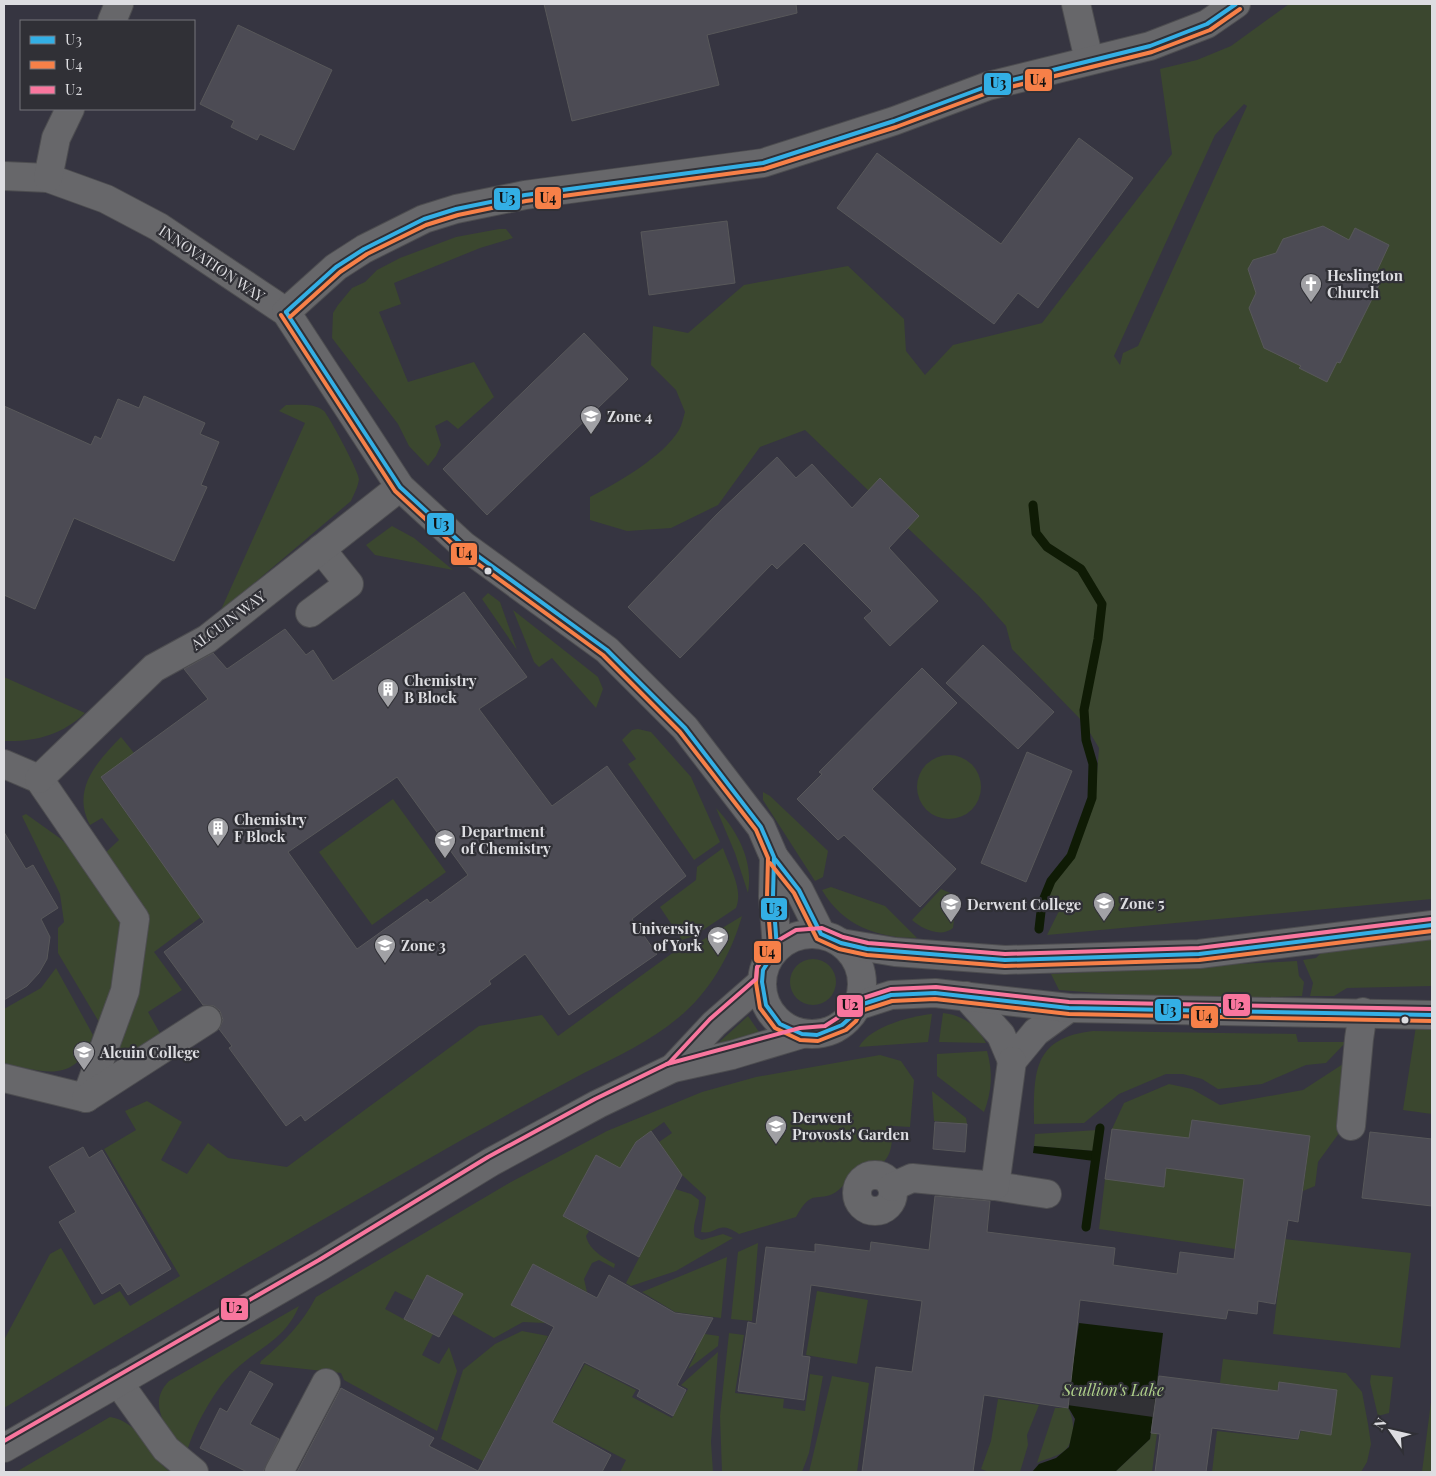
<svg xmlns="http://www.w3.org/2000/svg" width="1436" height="1476" viewBox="0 0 1436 1476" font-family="'Playfair Display',serif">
<rect width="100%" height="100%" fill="#313135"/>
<!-- built -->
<path fill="#363541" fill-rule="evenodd" d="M4,4h1428v1468h-1428zM21,21h173v88h-173z"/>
<!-- green -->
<g fill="#3b472f" fill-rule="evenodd">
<path d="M1289,4h143v895l-385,36 17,-34 -11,2 -4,-8 47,-108 3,-39 -15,-25 -72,-74 -6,-23 -27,-30 -174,-166 -45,17 -42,58 -47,23 -44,3 -37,-11v-23c27,-14 73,-40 89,-67 3,-5 4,-12 6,-18l-9,-22 -25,-25 2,-39 35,7 56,-48 104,-19 56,53 2,32 19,24 28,-30 89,-22 130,-169 -12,-85 37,-9 34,-14zM1244,104l3,2 -109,240 -15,7 -3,12 -6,-9 101,-221z"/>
<polygon points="499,229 506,229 513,238 480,248 394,283 401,304 379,312 408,382 474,362 494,397 458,429 447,420 435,426 441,445 436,456 428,466 409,446 398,424 332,338 333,313 338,305 352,288 365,282 377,270 400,258 456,237"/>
<path d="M286,405c12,0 29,-2 38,6 6,7 35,61 35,68 -1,8 -5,15 -8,22l-131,111 85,-189 -26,-12z"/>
<polygon points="392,526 414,538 453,570 375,555 366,545"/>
<polygon points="488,593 500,602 517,650 482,599"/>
<polygon points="513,610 598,677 603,689 596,708 552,658 539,667 534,662"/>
<path d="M4,677l81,36c-23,22 -50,29 -81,28z"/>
<polygon points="638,729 651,732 691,777 720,842 694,860 628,764 636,759 622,740 632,730"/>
<path d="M121,737l13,16 -33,25 100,139 -47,35 28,38 -34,22 13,23 -29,19 -13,-5 -1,-6 22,-68 -38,-119 17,-16 -17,-22 -12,7c-19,-36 7,-63 31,-88z"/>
<circle cx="949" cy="787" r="32"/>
<polygon points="763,792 770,796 828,851 823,877 815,881 763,800"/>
<polygon points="393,799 446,872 372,925 319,852"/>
<path d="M716,808c21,22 38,53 32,85l-13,-40z"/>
<polygon points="26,814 61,839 81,859 123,919 112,994 99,1022 58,953 58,928 64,922 60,894 22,816"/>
<path d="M723,848c6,18 21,42 13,60l-42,28 -12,4 -22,-33 36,-27 1,-13z"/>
<path d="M831,887l54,19 32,32c-40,0 -74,-12 -95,-48z"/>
<path d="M941,889l16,7 -4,32c-12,10 -31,1 -41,-8z"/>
<path d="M742,916c-11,39 -33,77 -64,102 -27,23 -62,39 -94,55 -40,21 -79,43 -119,65 -155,88 -309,178 -461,270v-68l46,-86 11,-6 33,57 26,-14 10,15 50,-30 -76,-127 32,-19 -11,-19 22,-10 35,21 -21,38 26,14 21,-31 20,15 59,9 192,-141 63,-11 16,21 120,-87 18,-5z"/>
<polygon points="1432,939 1432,986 1347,988 1334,996 1310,996 1313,983 1303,960 1316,958 1323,951"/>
<circle cx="813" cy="982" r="23"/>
<polygon points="1297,961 1299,976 1304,982 1302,996 1190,1000 1059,990 1051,974"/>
<path d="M56,968l37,67c-17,50 -49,37 -89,28v-54l37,-21z"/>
<path d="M943,1013c19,2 34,12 43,30l-47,-1z"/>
<path d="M932,1014l-4,28 -69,5c10,-20 52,-31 73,-33z"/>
<polygon points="748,1016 759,1032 717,1049 715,1046"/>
<polygon points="1416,1026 1432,1027 1432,1114 1403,1110"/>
<path d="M1093,1031l203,3 2,8h48l-20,21 -20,2 -44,19 -44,5 -16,-10 -19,-5h-17l-47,20 -35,29 -50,1c0,-51 -2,-86 59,-93z"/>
<path d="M987,1051c6,21 5,40 -3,61l-47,-36v-22z"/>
<path d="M880,1055l21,6 13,19 -4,47 -17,-1c-1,14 0,35 -17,40 -7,1 -12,-1 -18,3 -9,6 -13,17 -22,23 -19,12 -23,-6 -40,25l-57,17c-22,-15 -21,1 -38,-2l5,-35 -24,-22 -23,-33 13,-9 -8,-11 -28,20 -16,26 -24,-13 -33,61 26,15 -3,5c3,14 18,22 29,28l-1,4 -15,-8 -7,3 -8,16 3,13 -54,-28 -22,41 35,18 -23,-1 -29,16 -42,-24 11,-20 -36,-19 -14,25 -18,-9 -10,18 37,20 23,-18 -23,44 17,9 10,-17 8,24 -20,60 -93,-51 -3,-7 -81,-9 1,-3c23,-19 41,-37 55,-64l195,-115 96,-51 95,-39 54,-15z"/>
<polygon points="1343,1064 1345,1125 1318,1162 1315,1186 1303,1191 1310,1136 1192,1120 1189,1138 1112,1129 1124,1103 1169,1084 1192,1089 1220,1105 1303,1090"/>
<polygon points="932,1091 966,1118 967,1124 934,1121"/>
<polygon points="1098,1130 1095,1151 1034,1146 1035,1134"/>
<polygon points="1262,1163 1255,1215 1240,1214 1235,1249 1099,1229 1105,1179 1163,1187 1166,1168 1230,1177"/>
<path d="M675,1189l16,5 8,6c0,14 -8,25 -4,37l7,3 21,-6 10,4 -57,33 -45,15 -5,-3z"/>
<polygon points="1284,1239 1411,1253 1400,1348 1273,1334"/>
<polygon points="758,1243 752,1321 731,1319 738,1252"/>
<polygon points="727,1257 721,1318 675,1312 642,1292"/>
<polygon points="817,1291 868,1300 857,1364 806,1355"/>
<path d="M299,1306c-14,34 -40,41 -64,64 -19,17 -42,58 -48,82 -18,-20 -42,-47 -18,-71z"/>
<polygon points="669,1329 719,1336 718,1346 688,1369 696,1353 667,1337"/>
<polygon points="522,1331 548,1336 483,1461 441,1439 463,1370 495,1344"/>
<polygon points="729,1333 744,1335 735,1393 784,1399 783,1408 805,1411 810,1374 823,1376 809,1453 802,1472 722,1472 720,1416"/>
<polygon points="718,1352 711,1442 713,1472 620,1472 626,1460 553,1422 585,1364 636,1390 632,1397 672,1418 688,1389 681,1385"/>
<polygon points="1223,1359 1346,1373 1362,1392 1368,1424 1371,1444 1367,1462 1361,1472 1212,1472 1217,1431 1298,1440 1301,1431 1330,1434 1336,1390 1279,1382 1277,1391 1220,1383"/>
<polygon points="1371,1375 1393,1377 1389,1413 1378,1416 1370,1382"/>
<polygon points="832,1376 869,1383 857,1472 809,1472"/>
<polygon points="1432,1394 1432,1472 1422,1472"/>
<polygon points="998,1399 1039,1405 1027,1435 1028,1445 1020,1472 989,1472 981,1469 991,1441"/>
<path d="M1055,1408h13c7,12 8,34 -5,44 -7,5 -18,7 -26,11z"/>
<path d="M110,1417c31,5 38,38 60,55h-154z"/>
<polygon points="1151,1433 1157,1433 1152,1472 1115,1472 1150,1439"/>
</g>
<!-- water -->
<g fill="#0f1b05">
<polygon points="1034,1146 1095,1151 1094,1161 1033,1153"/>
<polygon points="1079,1323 1163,1333 1150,1439 1115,1472 1032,1472 1039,1464 1056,1458 1069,1447 1075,1419 1067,1405"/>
</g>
<!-- pier -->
<polygon fill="#313135" points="1070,1387 1155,1399 1153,1417 1067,1405"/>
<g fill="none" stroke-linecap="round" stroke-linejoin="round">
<!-- stream -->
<g stroke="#0f1b05" stroke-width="9">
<polyline points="1033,505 1036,533 1047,547 1081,569 1102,604 1098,639 1084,710 1086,740 1093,764 1092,798 1071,856 1051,881 1042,903 1039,929"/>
<polyline points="1086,1227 1100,1128"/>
</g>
</g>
<!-- building -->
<g fill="#4c4b54" stroke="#58585a" fill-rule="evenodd">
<polygon points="544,4 796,4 797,13 707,35 719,85 572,121"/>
<polygon points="238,25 332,70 294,150 260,134 257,140 231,127 234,121 200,104"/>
<polygon points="1079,138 1133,178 1038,308 1018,293 994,324 837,208 877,153 1001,244"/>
<polygon points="727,221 735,283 649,295 641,232"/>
<polygon points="1323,226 1349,240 1355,228 1389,245 1376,273 1383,277 1340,363 1337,362 1327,382 1299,368 1301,366 1264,348 1249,308 1256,293 1248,269 1253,260 1276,253 1283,239"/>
<polygon points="584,333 628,379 487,515 443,469"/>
<polygon points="144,396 205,423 200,434 219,442 201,485 207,487 174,561 74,518 35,609 4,595 4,406 91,445 95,436 101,439 118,399 139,408"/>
<polygon points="777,457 796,478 812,464 852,508 880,478 919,516 889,548 938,601 890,646 864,618 872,611 804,543 777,569 772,564 680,658 628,607 717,514"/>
<path d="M464,592l63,85 -48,32 73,97 55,-40 79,110 -54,43 25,35 -88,61 -44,-61 -36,27 2,3 -186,137 -4,-6 -15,11 -57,-78 3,-2 -13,-17 4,-9 -3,-9 -6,-5 -11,-1 -39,-53 40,-30 -103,-145 107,-78 -24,-30 29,-16 14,16 58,-40 21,26 7,-5 20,31zM397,777l71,98 -38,28 -3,-4 -70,50 -69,-97z"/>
<polygon points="983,645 1054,712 1018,749 946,683"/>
<polygon points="922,668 957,703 872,789 956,869 920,907 844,835 838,840 797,799 822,774 819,772"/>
<polygon points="1027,752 1072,771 1026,882 981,863"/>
<polygon points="4,832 26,869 33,865 58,908 41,919 50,937 47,959 39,973 27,986 4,1000"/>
<polygon points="1192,1120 1310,1136 1298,1222 1288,1220 1275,1304 1258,1301 1257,1314 1228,1310 1226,1319 1080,1300 1068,1408 984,1395 973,1472 862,1472 876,1367 912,1372 922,1301 811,1285 802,1356 810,1357 804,1400 738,1391 748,1322 756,1324 766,1247 815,1252 815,1244 870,1251 871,1242 929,1250 935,1196 990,1201 987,1232 1115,1248 1113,1265 1177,1274 1180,1252 1234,1259 1244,1179 1166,1168 1164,1187 1105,1179 1112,1129 1189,1138"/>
<polygon points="935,1122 967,1124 965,1152 933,1149"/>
<polygon points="651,1131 682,1175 639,1257 563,1216 596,1155 620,1168 636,1142"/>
<polygon points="1370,1132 1432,1139 1432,1206 1362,1198"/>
<polygon points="83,1147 89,1158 102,1150 171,1269 128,1295 120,1283 102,1294 59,1222 76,1212 49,1167"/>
<polygon points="533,1264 597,1298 609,1275 675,1313 713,1318 677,1385 686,1390 673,1416 637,1396 640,1390 584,1362 552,1422 611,1455 602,1472 297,1472 341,1388 434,1438 429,1446 478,1471 554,1327 511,1305"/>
<polygon points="427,1275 463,1294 439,1337 404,1319"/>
<polygon points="250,1371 273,1384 250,1424 279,1439 263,1472 247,1472 200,1448 220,1408 227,1412"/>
<polygon points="1159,1376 1278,1391 1279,1382 1337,1390 1331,1435 1300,1430 1298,1439 1212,1428 1206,1472 1155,1472 1160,1434 1151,1433"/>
</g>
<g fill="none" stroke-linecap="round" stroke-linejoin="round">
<!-- minor casing -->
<g stroke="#4d4d50" stroke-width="30">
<g id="minor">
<polyline points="1076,4 1089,60"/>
<polyline points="112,21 119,4"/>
<polyline points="4,176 48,178 106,199 159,227 286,312 400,487 463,545 607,650 685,728 761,827 774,857 799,890 821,934"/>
<polyline points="48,178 56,138 70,109"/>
<polyline points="286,312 336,267 364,249 424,219 456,209 525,195 763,163 894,121 988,86 1150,46 1207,24 1236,4"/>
<polyline points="310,613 349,584 321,549"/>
<polyline points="4,764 39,779 135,919 125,991 86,1098 4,1078"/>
<polyline points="39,779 154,668 207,639 400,487"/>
<polyline points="774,857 773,896 777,948"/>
<circle cx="812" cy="984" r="50"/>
<polyline points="841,943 895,952 1005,960 1199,954 1432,925"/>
<polyline points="966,996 1001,1035 1012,1061 1036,1032 1069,1008"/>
<polyline points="857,1006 891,995 935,993 1069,1008 1432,1015"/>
<polyline points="673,1068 714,1024 762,982"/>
<polyline points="86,1098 207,1020"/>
<polyline points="1351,1126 1359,1039 1363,1012"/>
<circle cx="875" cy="1193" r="18"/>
<polyline points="995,1186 1047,1194"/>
<polyline points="892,1187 912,1178 995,1186 1012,1061"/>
<polyline points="118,1382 166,1449 194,1472"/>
<polyline points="4,1448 322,1265 491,1162 598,1104 673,1068 732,1055 802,1034"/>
<polyline points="279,1472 326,1383"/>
</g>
</g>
<!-- minor -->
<use href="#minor" stroke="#67676a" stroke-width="28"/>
<!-- bus-1 casing -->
<g stroke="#303036" stroke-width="8">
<g id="bus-1">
<polyline points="286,312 400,487 463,545 607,650 685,728 761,827 774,857 773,896 777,948 763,970 762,982 766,1005 780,1024 802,1034 817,1035 842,1025 851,1017 857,1006 891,995 935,993 1069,1008 1432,1015"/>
<polyline points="286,312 336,267 364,249 424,219 456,209 525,195 763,163 894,121 988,86 1150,46 1207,24 1236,4"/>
<polyline points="775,859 799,890 821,934 841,943 867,949 1005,960 1199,954 1432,925"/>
</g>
</g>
<!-- bus-2 casing -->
<g stroke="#303036" stroke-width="8">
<g id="bus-2">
<polyline points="281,315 395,491 459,550 603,655 680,732 756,830 768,858 767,896 771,946 757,968 756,983 760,1008 775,1028 800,1040 818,1041 846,1030 856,1021 861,1011 892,1001 935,999 1069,1014 1432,1021"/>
<polyline points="290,317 340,272 367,254 426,225 458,215 526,201 764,169 896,127 990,92 1152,52 1210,30 1240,9"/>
<polyline points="770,863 794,893 817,939 839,949 867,955 1005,966 1199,960 1432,931"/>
</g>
</g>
<!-- bus-3 casing -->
<g stroke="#303036" stroke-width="8">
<g id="bus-3">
<polyline points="667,1064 800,1028 825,1026 842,1015 854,1001 891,989 936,987 1069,1002 1432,1009"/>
<polyline points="4,1441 319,1260 488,1157 595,1099 669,1063 710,1019 756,979 757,967 772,944 796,930 822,928 843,937 868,943 1005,954 1199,948 1431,919"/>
</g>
</g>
<!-- bus-1 -->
<use href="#bus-1" stroke="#33afe5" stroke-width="4"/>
<!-- bus-2 -->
<use href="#bus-2" stroke="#f78048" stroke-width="4"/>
<!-- bus-3 -->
<use href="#bus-3" stroke="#f9769e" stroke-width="4"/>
</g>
<!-- icons -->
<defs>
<g id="church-pin" transform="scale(1.125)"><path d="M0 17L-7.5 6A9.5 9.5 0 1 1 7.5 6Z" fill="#a1a1a5" stroke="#303036"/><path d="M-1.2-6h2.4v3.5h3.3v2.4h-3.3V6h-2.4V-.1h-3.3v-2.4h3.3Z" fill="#fff"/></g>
<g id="university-pin" transform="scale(1.125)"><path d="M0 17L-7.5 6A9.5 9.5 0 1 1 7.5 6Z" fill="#a1a1a5" stroke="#303036"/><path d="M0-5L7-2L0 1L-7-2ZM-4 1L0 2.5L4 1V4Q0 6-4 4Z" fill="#fff"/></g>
<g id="building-pin" transform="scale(1.125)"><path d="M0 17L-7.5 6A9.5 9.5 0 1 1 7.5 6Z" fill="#a1a1a5" stroke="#303036"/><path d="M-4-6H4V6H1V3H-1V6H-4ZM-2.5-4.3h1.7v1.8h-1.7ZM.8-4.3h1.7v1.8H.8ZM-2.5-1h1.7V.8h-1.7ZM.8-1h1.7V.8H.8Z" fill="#fff"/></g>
</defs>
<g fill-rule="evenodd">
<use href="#church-pin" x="1311" y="284"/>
<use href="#university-pin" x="591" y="416"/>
<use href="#building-pin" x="388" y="689"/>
<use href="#building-pin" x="218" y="828"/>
<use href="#university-pin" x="445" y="840"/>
<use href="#university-pin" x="1104" y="903"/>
<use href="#university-pin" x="951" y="904"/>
<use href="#university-pin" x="718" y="937"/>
<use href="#university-pin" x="385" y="945"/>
<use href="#university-pin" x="84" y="1052"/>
<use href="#university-pin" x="776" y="1126"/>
</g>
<!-- markers -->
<g fill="#dddde1" stroke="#303036" stroke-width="2">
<circle cx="488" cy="571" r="4.5"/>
<circle cx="1405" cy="1020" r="4.5"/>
</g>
<g text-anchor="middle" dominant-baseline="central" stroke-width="4.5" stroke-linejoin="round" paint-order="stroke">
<!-- street labels -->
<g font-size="15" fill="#dddde1" stroke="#303036">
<text transform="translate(212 263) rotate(34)">INNOVATION WAY</text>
<text transform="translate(228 620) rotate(-36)">ALCUIN WAY</text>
</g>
<!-- poi labels -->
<g font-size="15" font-weight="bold" fill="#dddde1" stroke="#303036" text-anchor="start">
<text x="1327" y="275">Heslington<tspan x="1327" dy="17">Church</tspan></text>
<text x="607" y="416">Zone 4</text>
<text x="404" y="680">Chemistry<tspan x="404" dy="17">B Block</tspan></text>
<text x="234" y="819">Chemistry<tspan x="234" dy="17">F Block</tspan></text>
<text x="461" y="831">Department<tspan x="461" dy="17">of Chemistry</tspan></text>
<text x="1120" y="903">Zone 5</text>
<text x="967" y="904">Derwent College</text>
<text x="702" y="928" text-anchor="end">University<tspan x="702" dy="17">of York</tspan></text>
<text x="401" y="945">Zone 3</text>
<text x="100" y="1052">Alcuin College</text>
<text x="792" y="1117">Derwent<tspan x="792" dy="17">Provosts' Garden</tspan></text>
</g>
<!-- water labels -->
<g font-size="16" font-style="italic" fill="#aecf89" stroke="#303036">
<text x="1113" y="1389">Scullion's Lake</text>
</g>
</g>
<g stroke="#303036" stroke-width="2">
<rect x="1024" y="68" width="29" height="24" rx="5" fill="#f78048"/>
<rect x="983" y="72" width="29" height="24" rx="5" fill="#33afe5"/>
<rect x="534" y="186" width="28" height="24" rx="5" fill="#f78048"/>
<rect x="493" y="187" width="28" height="24" rx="5" fill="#33afe5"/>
<rect x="426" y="512" width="29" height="24" rx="5" fill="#33afe5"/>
<rect x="450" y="542" width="28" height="24" rx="5" fill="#f78048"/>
<rect x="760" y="897" width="28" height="24" rx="5" fill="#33afe5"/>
<rect x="753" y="940" width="29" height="24" rx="5" fill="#f78048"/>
<rect x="1222" y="993" width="29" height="24" rx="5" fill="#f9769e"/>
<rect x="836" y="994" width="28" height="24" rx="5" fill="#f9769e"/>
<rect x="1154" y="998" width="28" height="24" rx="5" fill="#33afe5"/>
<rect x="1190" y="1005" width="29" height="24" rx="5" fill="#f78048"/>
<rect x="220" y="1297" width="29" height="24" rx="5" fill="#f9769e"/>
</g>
<g font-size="14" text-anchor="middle" font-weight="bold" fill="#111">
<text x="1038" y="85">U4</text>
<text x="998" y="88">U3</text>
<text x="548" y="203">U4</text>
<text x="507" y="203">U3</text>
<text x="441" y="529">U3</text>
<text x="464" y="558">U4</text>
<text x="774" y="914">U3</text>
<text x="767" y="957">U4</text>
<text x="1236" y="1010">U2</text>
<text x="850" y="1010">U2</text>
<text x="1168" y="1015">U3</text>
<text x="1204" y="1021">U4</text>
<text x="234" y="1313">U2</text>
</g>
<!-- border -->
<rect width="1436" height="1476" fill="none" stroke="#dddde1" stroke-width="10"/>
<!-- legend -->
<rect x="20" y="20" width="175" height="90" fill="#303036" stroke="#75757a"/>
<rect x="30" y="36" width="25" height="8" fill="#33afe5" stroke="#75757a"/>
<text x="65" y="45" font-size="15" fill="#dddde1">U3</text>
<rect x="30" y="61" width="25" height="8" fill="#f78048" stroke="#75757a"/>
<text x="65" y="70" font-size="15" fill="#dddde1">U4</text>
<rect x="30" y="86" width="25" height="8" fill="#f9769e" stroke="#75757a"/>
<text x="65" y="95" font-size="15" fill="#dddde1">U2</text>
<!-- north arrow -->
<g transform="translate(1391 1431) rotate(304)" stroke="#303036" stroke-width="4" paint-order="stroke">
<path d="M0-4L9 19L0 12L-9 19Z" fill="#dddde1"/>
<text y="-8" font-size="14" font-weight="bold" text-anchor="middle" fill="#dddde1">N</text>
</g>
</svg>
